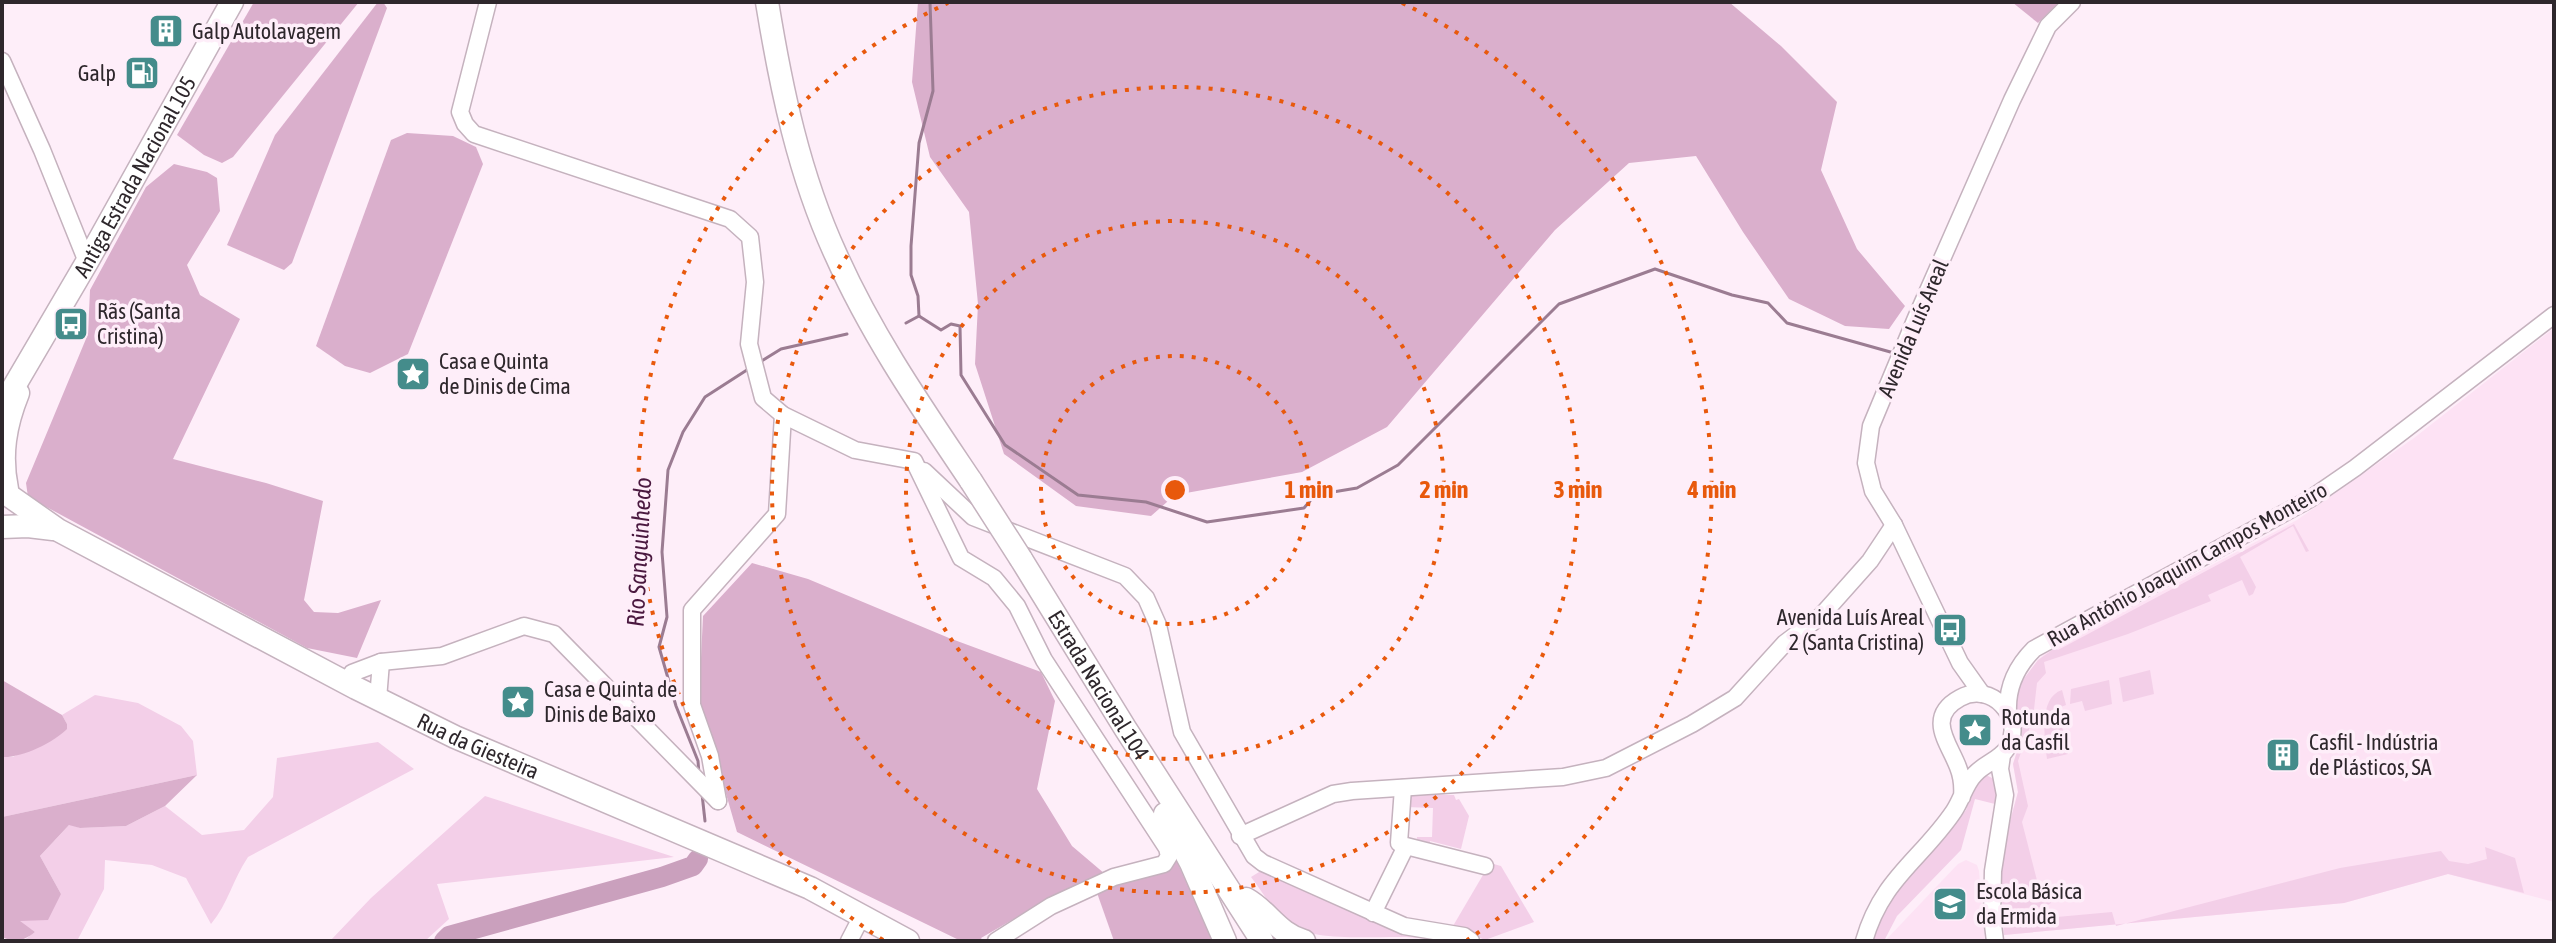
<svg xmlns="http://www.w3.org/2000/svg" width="2556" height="943" viewBox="0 0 2556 943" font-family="'Asap Condensed',sans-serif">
<rect width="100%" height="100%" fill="#feeef9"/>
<!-- built -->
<g fill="#fde2f4">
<polygon points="2554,328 2554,902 2448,874 2344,903 2004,935 1997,869 2018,792 2013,764 2022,736 2014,698 2023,680 2038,660 2045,653 2297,520 2414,438"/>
<polygon points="1966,860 1977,865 1979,871 1985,941 1885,941 1958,864"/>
</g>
<!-- green -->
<g fill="#f3cfe8">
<polygon points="2294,524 2309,551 2306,552 2293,526 2240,557 2256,587 2253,594 2249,596 2242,580 2208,595 2211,601 2128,634 2044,662 2046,673 2037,683 2033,718 2018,761 2028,806 2022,822 2042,900 2051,898 2051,903 2044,907 2003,909 1997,869 2018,792 2013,764 2022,736 2014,698 2023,680 2038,660 2055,648 2058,650"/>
<polygon points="2150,670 2154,694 2123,702 2119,678"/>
<polygon points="2109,680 2112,704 2085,711 2082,701 2070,704 2071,689"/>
<path d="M2062,690l4,15 -8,3 10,46 -21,5c-2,-20 -9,-61 15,-69z"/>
<polygon points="95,695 138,703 181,726 193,741 197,775 2,817 2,757 13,757 67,724 62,715"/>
<path d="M378,742l36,27 -166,88c-15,22 -20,47 -37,67l-25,-46 -34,-13 -47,-5 -1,29 -27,52h-54l12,-9 -17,-11 43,-27 -21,-38 30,-32 10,4 46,-2 39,-20 37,29 42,-5 29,-33 4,-39z"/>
<polygon points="1986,775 1994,779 1999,805 1975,799 1961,850 1897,916 1884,941 1872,941 1884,912 1903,882 1944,839 1966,810 1975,779"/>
<polygon points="1407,794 1454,795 1456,800 1459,799 1469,816 1461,849 1430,841 1430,847 1416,845 1417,837 1432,837 1433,808 1406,807"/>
<polygon points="485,796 674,857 437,884 449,919 425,941 330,941 371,898"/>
<polygon points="2485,847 2515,858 2524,893 2448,874 2344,903 2004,935 2003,922 2112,912 2116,926 2340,868 2441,851 2449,861 2468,864 2487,859"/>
<polygon points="1490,863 1501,866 1534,922 1485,940 1453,926"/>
<path d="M1264,869l197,72c-18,0 -37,-3 -55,-4 -33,-1 -95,6 -121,-15 -13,-13 -23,-31 -34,-45z"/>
</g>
<!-- forest -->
<g fill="#daafcc">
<polygon points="254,2 359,2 233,157 222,163 204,155 177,135"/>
<polygon points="378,2 383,2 387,8 292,263 284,270 227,245 275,135"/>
<polygon points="918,2 1729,2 1781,46 1837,102 1821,170 1857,249 1905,306 1889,329 1845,326 1789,299 1743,232 1696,156 1629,163 1555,230 1387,427 1302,472 1175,495 1151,516 1076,506 1004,454 975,364 978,304 969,212 930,157 912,82"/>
<polygon points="2012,2 2059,2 2038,23"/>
<polygon points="407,133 453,136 476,147 483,164 408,354 370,373 345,366 316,346 391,140"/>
<polygon points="174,164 207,172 217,178 220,211 187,265 200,295 240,319 173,459 266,483 323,501 304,600 314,612 338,613 381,600 357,658 307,648 28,497 26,483 88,334 90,290 146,187"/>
<polygon points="752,563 808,579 949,638 1041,672 1055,701 1037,789 1072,846 1105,874 1058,893 981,938 983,941 961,941 737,832 699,700 703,616"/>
<path d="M2,680l60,35 5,9v5c-14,14 -45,29 -65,28z"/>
<path d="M197,775l-32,31 -39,20 -46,2 -11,-3 -29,31 21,38 -13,26 -28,1 15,11c-11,9 -20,11 -33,5v-120z"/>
<polygon points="1176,859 1212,941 1114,941 1096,890"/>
</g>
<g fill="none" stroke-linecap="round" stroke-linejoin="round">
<!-- stream -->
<g stroke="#9b7c92" stroke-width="3">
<polyline points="919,316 941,330 951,324 960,326 961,375 1005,445 1078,495 1146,502 1207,522 1304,508 1315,495 1357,488 1398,465 1559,304 1655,269 1732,295 1768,303 1787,323 1894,353"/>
<polyline points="906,323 919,316 918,296 911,275 911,246 919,143 933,91 930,2"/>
<polyline points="760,362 781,349 847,334"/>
<polyline points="699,774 698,761 676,706 659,647 667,617 662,552 668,470 683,432 705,397 750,368"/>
<polyline points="702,794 705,821"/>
</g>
<!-- river -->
<polyline stroke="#caa0bd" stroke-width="20" points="444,941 449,936 662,877 693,866 698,859"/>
<!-- minor casing -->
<g stroke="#c5b2be" stroke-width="19">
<g id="minor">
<polyline points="488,2 460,112 465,124 474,134 730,219 750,237 755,282 749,344 763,398 783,415 855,450 914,461 961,558 994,578 1017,606 1044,660 1167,848 1169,856 1164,864 1114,877 1051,906 996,941"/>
<polyline points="2,61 42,150 87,262"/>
<polyline points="924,471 973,517 1125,576 1146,598 1158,625 1182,732 1254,856 1263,863 1404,926 1464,936 1471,941"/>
<polyline points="347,683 352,673 381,662 442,656 524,626 554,634 718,801"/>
<polyline points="1982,694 1960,663 1894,525 1873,491 1866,463 1871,426 1916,318 2012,100 2048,26 2072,2"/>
<polyline points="378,699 381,662"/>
<path d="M2008,711c-1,-24 9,-45 26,-62l276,-150 45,-31 199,-153"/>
<polyline points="718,801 710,756 692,705 692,610 777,514 783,415"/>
<polyline points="1240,836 1333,794 1352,791 1563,777 1606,768 1692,724 1735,698 1785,643 1821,616 1870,561 1894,525"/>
<polyline points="1399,843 1403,788"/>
<polyline points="1373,913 1406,846 1485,866"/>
<polyline points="849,941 863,914"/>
<path d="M1864,941c18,-63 57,-81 90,-130 8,-12 11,-27 21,-37 10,-11 25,-14 33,-27 17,-30 -17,-66 -48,-49 -35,19 -11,45 -2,69 4,10 5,19 4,30"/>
<polyline points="1995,941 1992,917 1993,871 2005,795 2000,769 2002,755"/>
</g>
</g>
<!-- major casing -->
<g stroke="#c5b2be" stroke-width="25">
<g id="major">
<path d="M767,2c14,86 32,173 69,253 36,81 86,153 135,226"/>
<path id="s1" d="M2,407l85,-145 145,-260"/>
<path d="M7,489c-7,-34 -2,-64 11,-96"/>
<path id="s2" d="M11,497l47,33 298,158 99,49 355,151 98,53"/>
<polyline points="2,527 28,526 53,529"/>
<path id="s3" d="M1021,559l104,169 137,213"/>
<polyline points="1165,814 1191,863 1225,941"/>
<path d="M1246,899c22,12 32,35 58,42"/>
</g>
</g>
<!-- minor -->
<use href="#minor" stroke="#fff" stroke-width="16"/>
<!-- major -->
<use href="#major" stroke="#fff" stroke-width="22"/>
<!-- major-bridge casing -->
<g stroke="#c5b2be" stroke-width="25" stroke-linecap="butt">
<polyline id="major-bridge" points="971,481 1021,559"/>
</g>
<!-- major-bridge -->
<use href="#major-bridge" stroke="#fff" stroke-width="22"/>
</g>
<!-- distance rings -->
<g fill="none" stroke="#e8590c" stroke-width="4" stroke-dasharray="4 8">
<circle cx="1175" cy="490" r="134"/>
<circle cx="1175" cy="490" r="269"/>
<circle cx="1175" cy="490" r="403"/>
<path d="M883 940A537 537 0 0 1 948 3M1402 3A537 537 0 0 1 1467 940"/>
</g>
<!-- icons -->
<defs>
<g id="building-square" transform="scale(1.8)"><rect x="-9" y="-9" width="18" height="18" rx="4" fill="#448c8b" stroke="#feeef9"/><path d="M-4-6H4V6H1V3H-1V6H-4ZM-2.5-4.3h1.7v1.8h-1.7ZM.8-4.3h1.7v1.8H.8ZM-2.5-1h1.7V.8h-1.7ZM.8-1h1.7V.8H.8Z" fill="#fff"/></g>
<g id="fuel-square" transform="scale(1.8)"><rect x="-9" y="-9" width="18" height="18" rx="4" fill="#448c8b" stroke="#feeef9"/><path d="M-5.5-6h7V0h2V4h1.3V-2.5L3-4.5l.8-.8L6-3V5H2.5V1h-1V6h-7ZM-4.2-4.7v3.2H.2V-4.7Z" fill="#fff"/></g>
<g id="bus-square" transform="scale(1.8)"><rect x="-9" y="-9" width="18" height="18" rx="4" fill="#448c8b" stroke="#feeef9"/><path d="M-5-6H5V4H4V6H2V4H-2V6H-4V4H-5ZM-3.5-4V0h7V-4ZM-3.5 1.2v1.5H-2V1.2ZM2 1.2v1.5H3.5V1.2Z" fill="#fff"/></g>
<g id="sight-square" transform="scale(1.8)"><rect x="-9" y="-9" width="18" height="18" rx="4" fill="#448c8b" stroke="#feeef9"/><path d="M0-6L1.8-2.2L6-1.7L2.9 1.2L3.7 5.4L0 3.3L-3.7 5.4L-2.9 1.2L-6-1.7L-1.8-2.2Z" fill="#fff"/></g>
<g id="school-square" transform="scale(1.8)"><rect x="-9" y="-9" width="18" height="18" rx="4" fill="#448c8b" stroke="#feeef9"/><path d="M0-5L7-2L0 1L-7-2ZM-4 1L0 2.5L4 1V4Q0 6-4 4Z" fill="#fff"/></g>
</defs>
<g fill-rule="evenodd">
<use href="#building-square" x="166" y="31"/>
<use href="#fuel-square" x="142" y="73"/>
<use href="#bus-square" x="71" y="324"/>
<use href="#sight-square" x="413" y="374"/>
<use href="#bus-square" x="1950" y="630"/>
<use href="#sight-square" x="518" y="702"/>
<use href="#sight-square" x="1975" y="730"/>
<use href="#building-square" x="2283" y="755"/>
<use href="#school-square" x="1950" y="904"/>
</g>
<g text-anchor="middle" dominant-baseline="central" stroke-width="7" stroke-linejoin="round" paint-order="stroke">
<!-- poi labels -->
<g font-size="22" fill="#2e272c" stroke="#feeef9" text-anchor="start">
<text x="192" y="31">Galp Autolavagem</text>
<text x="116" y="73" text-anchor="end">Galp</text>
<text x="97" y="311">Rãs (Santa<tspan x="97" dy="25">Cristina)</tspan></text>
<text x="439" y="361">Casa e Quinta<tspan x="439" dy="25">de Dinis de Cima</tspan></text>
<text x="1924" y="617" text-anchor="end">Avenida Luís Areal<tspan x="1924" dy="25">2 (Santa Cristina)</tspan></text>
<text x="544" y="689">Casa e Quinta de<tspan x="544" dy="25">Dinis de Baixo</tspan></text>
<text x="2001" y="717">Rotunda<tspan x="2001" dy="25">da Casfil</tspan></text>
<text x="2309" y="742">Casfil - Indústria<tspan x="2309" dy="25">de Plásticos, SA</tspan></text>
<text x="1976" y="891">Escola Básica<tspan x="1976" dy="25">da Ermida</tspan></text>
</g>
<!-- street labels -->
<g font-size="22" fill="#2e272c" stroke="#feeef9">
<text stroke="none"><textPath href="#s1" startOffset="266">Antiga Estrada Nacional 105</textPath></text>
<text transform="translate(1913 328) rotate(-67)">Avenida Luís Areal</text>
<text transform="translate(2187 564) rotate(-29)">Rua António Joaquim Campos Monteiro</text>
<text stroke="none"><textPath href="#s3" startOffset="148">Estrada Nacional 104</textPath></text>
<text stroke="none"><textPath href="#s2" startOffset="530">Rua da Giesteira</textPath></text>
</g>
<!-- water labels -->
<g font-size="24" font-style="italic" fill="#4a183f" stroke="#feeef9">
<text transform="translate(639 552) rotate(-87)">Rio Sanguinhedo</text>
</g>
</g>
<circle cx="1175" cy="490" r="12" fill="#e8590c" stroke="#feeef9" stroke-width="4"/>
<g font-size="24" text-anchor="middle" font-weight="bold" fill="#e8590c" stroke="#feeef9" stroke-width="7" stroke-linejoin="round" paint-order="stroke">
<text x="1309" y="498">1 min</text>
<text x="1444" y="498">2 min</text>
<text x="1578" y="498">3 min</text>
<text x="1712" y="498">4 min</text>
</g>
<!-- border -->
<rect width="2556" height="943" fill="none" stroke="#2e272c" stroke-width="8"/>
</svg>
